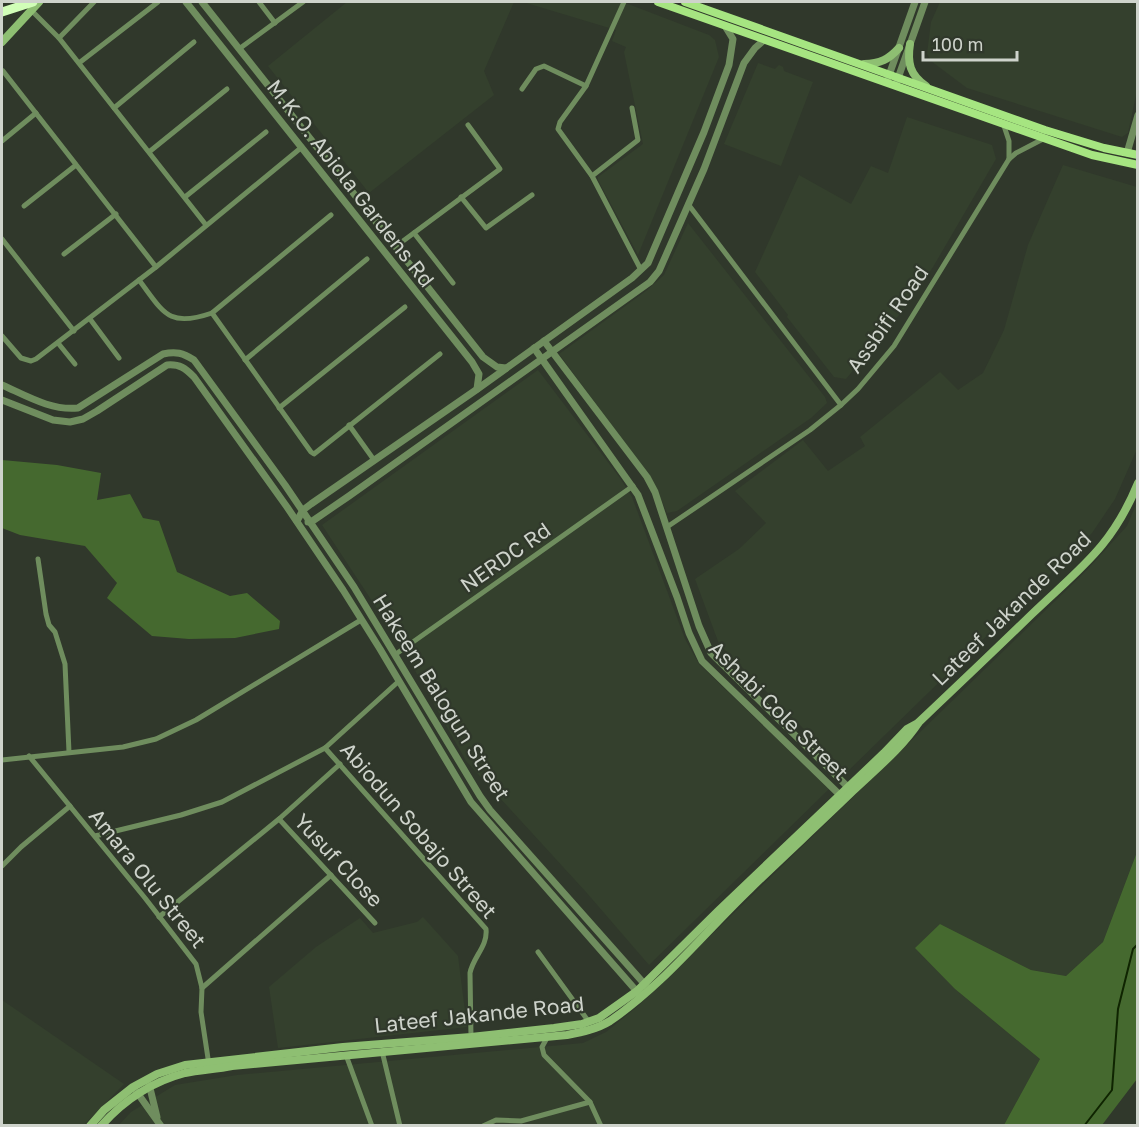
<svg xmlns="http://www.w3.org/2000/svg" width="1139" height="1127" viewBox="0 0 1139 1127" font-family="'Golos Text',sans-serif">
<rect width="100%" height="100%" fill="#30382b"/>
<!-- built -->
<g fill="#34402d">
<polygon points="347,2 514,2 484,71 494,95 369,193 268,66"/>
<polygon points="523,2 623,2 709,35 715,40 719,57 638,255 598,180 598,177 643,144 624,52 626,47 612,41 616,30"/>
<polygon points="940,2 1137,2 1137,90 1128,133 1122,137 967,88 931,61 927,54 931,22"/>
<polygon points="758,63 775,69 779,65 783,67 784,71 813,82 781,166 724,144"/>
<polygon points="907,117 992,145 996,159 933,267 904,309 846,379 834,377 787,317 788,315 755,272 799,175 851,204 871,166 888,173"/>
<polygon points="1063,165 1137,187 1137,449 1115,499 1092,533 847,772 719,644 695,579 739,549 766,523 735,491 803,440 828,471 865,446 860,437 940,372 958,390 983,373 1004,330 1028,245"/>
<polygon points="688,223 825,397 827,403 811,418 677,511 667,513 653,481 559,354 646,291 664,275"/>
<polygon points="538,370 620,478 632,497 685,639 699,664 829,789 649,965 586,892 466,761 399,642 322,525"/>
<polygon points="1137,502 1137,852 1103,942 1066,976 1031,970 940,924 955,989 1040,1059 1004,1125 118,1126 131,1112 175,1085 237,1075 583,1043 606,1032 638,1006 1087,570 1127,526"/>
<polygon points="423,917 458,956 467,1027 278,1048 269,987 316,947 360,918 373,933 417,922"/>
<polygon points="2,1000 124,1084 84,1125 2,1125"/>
</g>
<!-- green -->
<g fill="#45692f">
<polygon points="2,460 57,465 101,473 97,500 130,494 143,518 159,521 177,572 230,596 247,593 280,621 279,629 235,638 189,639 152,636 107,598 117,583 85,546 20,535 2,528"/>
<polygon points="1137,852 1137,1079 1102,1125 1004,1125 1040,1059 955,989 915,948 940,924 1031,970 1066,976 1103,942"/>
</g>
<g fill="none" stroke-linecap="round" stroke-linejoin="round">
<!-- stream -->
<polyline stroke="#0f2401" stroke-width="2" points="1084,1126 1112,1090 1118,1009 1133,949 1138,944"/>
<!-- minor -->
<g stroke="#6f8d5e" stroke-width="5">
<polyline points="259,2 275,23"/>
<polyline points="624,2 586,86 560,122 558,129 592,176 641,270"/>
<polyline points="31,10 59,38 206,225"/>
<polyline points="59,38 94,2"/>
<polyline points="239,49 303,2"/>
<polyline points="79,63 158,2"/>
<polyline points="3,71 156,267"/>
<polyline points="522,89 536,69 544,66 586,86"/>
<polyline points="114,108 194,42"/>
<polyline points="1003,123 1009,141 1009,159"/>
<polyline points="2,141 36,113"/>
<polyline points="149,152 227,89"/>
<polyline points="592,176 638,140 632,108"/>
<polyline points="185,197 266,132"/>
<polyline points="461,197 486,228 532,195"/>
<polyline points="688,204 841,405"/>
<polyline points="24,206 76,165"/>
<polyline points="414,233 453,283"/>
<polyline points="2,239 74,331"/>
<polyline points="395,247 500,169 468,125"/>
<polyline points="64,254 116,214"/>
<path d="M139,280c25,33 29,48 73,33l119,-98"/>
<polyline points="212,313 311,452 314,454 440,354"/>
<polyline points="90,319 119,358"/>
<polyline points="2,336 21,358 31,361 36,359 156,267 302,147"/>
<polyline points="58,343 75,364"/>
<polyline points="245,360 367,259"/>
<polyline points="279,408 405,307"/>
<polyline points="349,425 374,460"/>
<polyline points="667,527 810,430 841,405 858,389 894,346 1009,159 1016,153 1045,138"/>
<polyline points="38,559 46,614 49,625 55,632 65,664 69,752"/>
<polyline points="396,654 633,486"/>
<path d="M325,748l161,181c2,17 -13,28 -16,44l1,64"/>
<polyline points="29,756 145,898 196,964 202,988 201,1012 209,1065"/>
<polyline points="2,760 123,747 156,739 196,720 361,620"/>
<polyline points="279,819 375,923"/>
<polyline points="95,836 181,815 222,802 325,748 399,681"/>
<polyline points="2,866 21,847 70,806"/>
<polyline points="159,917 279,819 340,764"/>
<polyline points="538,952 589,1022"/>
<polyline points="202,988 331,875"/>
<polyline points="548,1036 542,1047 544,1055 590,1102 601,1126"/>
<polyline points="382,1051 400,1126"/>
<polyline points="346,1055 372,1126"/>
<polyline points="483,1126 496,1120 521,1121 590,1102"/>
</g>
<!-- tertiary -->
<g stroke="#6f8d5e" stroke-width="7">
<polyline points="186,2 472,362 479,374 477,389"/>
<polyline points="202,2 483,357 497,367 506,368"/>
<polyline points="888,78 915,2"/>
<polyline points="897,81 925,2"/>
<polyline points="1127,153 1138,115"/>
<polyline points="544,341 647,477 655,492 699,626 711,653 851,790"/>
<polyline points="534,348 638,495 677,597 689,633 702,661 843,798"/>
<path d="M2,385c23,10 49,26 76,23l85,-54c13,-3 20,-1 31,6l91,125 69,102 126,209 10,14 158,178"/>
<path d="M2,400l51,20 17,2 13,-3 14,-8 70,-46c13,-1 18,3 27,12l93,130 56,83 37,59 91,153 169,193"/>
<polyline points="297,521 303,510 311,504 476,390 632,278 648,263 704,132 729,65 733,39 725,26"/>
<polyline points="308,522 311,522 349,496 650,282 659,271 704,169 744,63 755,48 764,40"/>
<polyline points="149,1084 157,1117"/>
<polyline points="136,1091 161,1126"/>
</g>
<!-- secondary -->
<g stroke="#8ebf72" stroke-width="8">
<polyline points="2,42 39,2"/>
<path d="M910,44c-3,19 0,31 16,42"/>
<path d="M864,64c16,0 25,-5 35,-16"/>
<polyline points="90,1126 104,1110 133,1087 157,1074 185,1065 343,1047 471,1037 554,1028 582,1024 599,1018 637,991 718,911 884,753 907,729 918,723"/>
<path d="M101,1126c23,-26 50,-44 84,-53 15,-3 32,-4 47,-7l335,-31c15,-3 30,-6 43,-14 53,-36 94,-88 140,-132 34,-33 69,-65 103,-98 23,-22 49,-43 66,-69 38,-36 76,-72 113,-108 48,-46 80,-67 106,-131"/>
</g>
<!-- primary -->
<g stroke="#a6e581" stroke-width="8">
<polyline points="658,2 1092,155 1138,165"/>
<polyline points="685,2 1045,130 1104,148 1138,155"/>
</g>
<!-- motorway -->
<polyline stroke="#d1feb8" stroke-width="9" points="2,12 33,2"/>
</g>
<g text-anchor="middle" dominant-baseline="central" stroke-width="4.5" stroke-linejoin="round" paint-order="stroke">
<!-- street labels -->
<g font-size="21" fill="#ced3cb" stroke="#30382b">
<text transform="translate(351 183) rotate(52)">M.K.O. Abiola Gardens Rd</text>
<text transform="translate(887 319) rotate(-55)">Assbifi Road</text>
<text transform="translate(505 557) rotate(-35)">NERDC Rd</text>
<text transform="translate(1011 608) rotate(-44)">Lateef Jakande Road</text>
<text transform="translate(442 697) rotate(58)">Hakeem Balogun Street</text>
<text transform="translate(779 710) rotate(45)">Ashabi Cole Street</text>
<text transform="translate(419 830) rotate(49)">Abiodun Sobajo Street</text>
<text transform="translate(339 860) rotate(47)">Yusuf Close</text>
<text transform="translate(148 878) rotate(51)">Amara Olu Street</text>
<text transform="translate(479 1014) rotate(-6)">Lateef Jakande Road</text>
</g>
</g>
<!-- border -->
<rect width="1139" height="1127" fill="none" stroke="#ced3cb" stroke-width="6"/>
<!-- scale -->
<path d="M923 51v9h94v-9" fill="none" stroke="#ced3cb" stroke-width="3"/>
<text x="932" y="51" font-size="18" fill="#ced3cb" stroke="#30382b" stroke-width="4.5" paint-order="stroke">100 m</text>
</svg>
